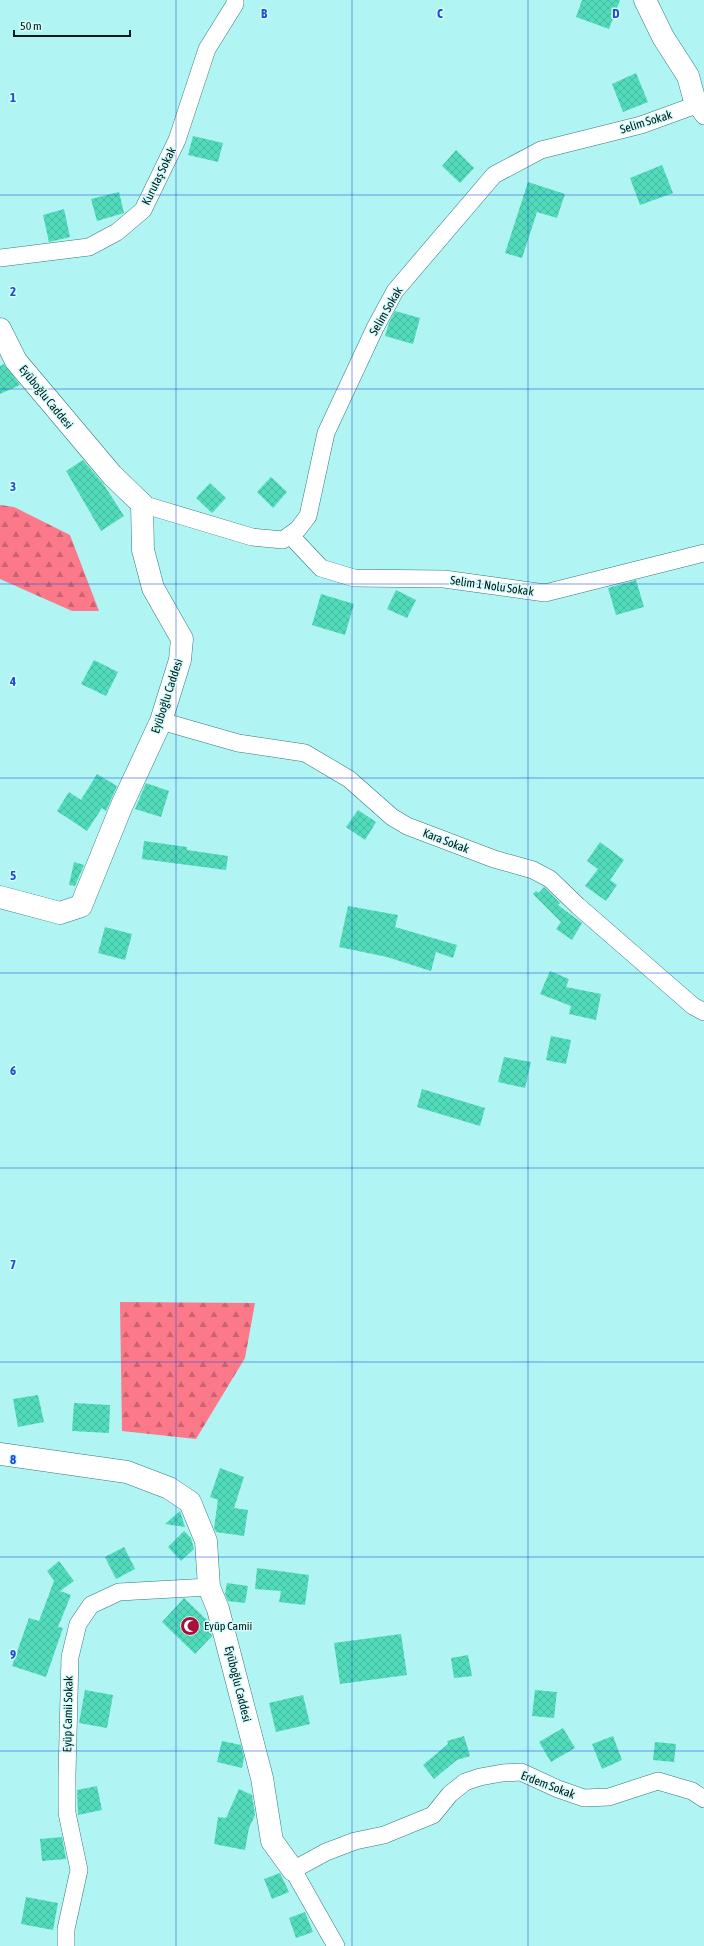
<svg xmlns="http://www.w3.org/2000/svg" width="704" height="1946" viewBox="0 0 704 1946" font-family="'Asap Condensed',sans-serif">
<defs>
<pattern id="forest-firs" width="22" height="20" patternUnits="userSpaceOnUse"><rect width="22" height="20" fill="#fc7989"/><path d="M5 1l3.5 6h-7zM16 11l3.5 6h-7z" fill="#ca626f"/></pattern>
<pattern id="building-cross-hatch" width="8" height="8" patternUnits="userSpaceOnUse"><rect width="8" height="8" fill="#52dbbb"/><path d="M0 0l8 8M0 8l8-8" fill="none" stroke="#46bba0"/></pattern>
</defs>
<rect width="100%" height="100%" fill="#b0f5f3"/>
<!-- forest -->
<g fill="url(#forest-firs)">
<polygon points="0,505 14,507 70,535 99,611 72,611 0,579"/>
<polygon points="120,1302 255,1303 245,1358 196,1439 122,1431"/>
</g>
<!-- building -->
<g fill="url(#building-cross-hatch)">
<polygon points="582,0 620,0 609,29 576,17"/>
<polygon points="636,73 648,102 623,112 612,84"/>
<polygon points="193,136 223,143 218,162 188,155"/>
<polygon points="456,150 474,168 460,183 442,166"/>
<polygon points="662,165 673,193 640,205 630,178"/>
<polygon points="528,182 565,194 557,218 537,212 522,258 505,253"/>
<polygon points="119,192 124,213 97,221 91,199"/>
<polygon points="64,209 70,237 49,242 43,215"/>
<polygon points="395,311 420,318 413,344 385,336 389,323"/>
<polygon points="4,364 20,385 0,394 0,366"/>
<polygon points="83,460 104,485 124,516 101,531 66,471"/>
<polygon points="271,477 287,492 273,508 257,492"/>
<polygon points="210,483 226,498 212,513 196,498"/>
<polygon points="636,580 644,607 616,615 608,588"/>
<polygon points="396,590 416,600 407,618 387,609"/>
<polygon points="321,594 354,604 345,635 312,625"/>
<polygon points="94,660 118,672 106,696 81,684"/>
<polygon points="97,774 117,786 106,811 102,808 87,831 57,811 69,792 81,800"/>
<polygon points="146,783 169,791 161,817 135,809"/>
<polygon points="358,810 376,822 365,840 346,827"/>
<polygon points="144,841 187,847 187,850 228,856 226,870 142,859"/>
<polygon points="600,842 624,860 610,880 617,885 606,901 585,886 598,869 587,861"/>
<polygon points="74,862 84,865 75,886 69,885"/>
<polygon points="544,887 560,903 558,905 582,923 572,940 556,929 561,922 533,894 536,891 539,893"/>
<polygon points="348,906 398,915 395,927 457,945 453,958 436,952 431,971 387,957 339,947"/>
<polygon points="105,927 132,934 125,960 98,953"/>
<polygon points="550,971 569,979 566,987 601,994 596,1020 569,1014 571,1006 540,994"/>
<polygon points="551,1036 571,1040 566,1064 546,1060"/>
<polygon points="504,1057 531,1062 525,1088 498,1082"/>
<polygon points="422,1089 485,1108 480,1126 417,1107"/>
<polygon points="38,1395 44,1422 18,1427 13,1399"/>
<polygon points="74,1403 110,1405 109,1433 72,1431"/>
<polygon points="220,1468 244,1477 234,1508 248,1510 244,1536 216,1532 214,1528 218,1500 210,1497"/>
<polygon points="180,1511 185,1527 165,1524"/>
<polygon points="184,1531 191,1538 194,1549 181,1561 168,1547"/>
<polygon points="124,1547 135,1569 116,1579 105,1557"/>
<polygon points="59,1561 74,1581 60,1591 71,1595 58,1627 63,1628 46,1677 12,1666 29,1618 39,1621 54,1581 47,1571"/>
<polygon points="257,1568 309,1575 305,1605 279,1602 281,1591 255,1589"/>
<polygon points="227,1583 248,1586 245,1603 228,1601 225,1594"/>
<polygon points="184,1598 208,1621 212,1636 195,1654 162,1622"/>
<polygon points="401,1634 407,1675 340,1684 334,1643"/>
<polygon points="468,1655 472,1676 454,1678 451,1658"/>
<polygon points="85,1690 113,1695 107,1728 79,1723"/>
<polygon points="535,1690 557,1692 554,1718 532,1716"/>
<polygon points="303,1695 310,1724 276,1732 269,1703"/>
<polygon points="563,1728 575,1748 551,1762 539,1742"/>
<polygon points="464,1736 470,1756 457,1760 434,1779 423,1765 448,1744 447,1741"/>
<polygon points="613,1736 622,1760 602,1769 592,1744"/>
<polygon points="222,1741 241,1745 244,1758 242,1768 217,1762"/>
<polygon points="655,1742 676,1744 674,1762 653,1760"/>
<polygon points="97,1786 102,1810 78,1815 77,1790"/>
<polygon points="239,1789 252,1795 255,1815 249,1828 245,1850 214,1844 218,1817 226,1818"/>
<polygon points="62,1837 66,1859 42,1861 40,1839"/>
<polygon points="280,1873 289,1892 272,1899 264,1879"/>
<polygon points="26,1897 58,1903 53,1930 21,1924"/>
<polygon points="305,1912 313,1932 296,1938 289,1918"/>
</g>
<g fill="none" stroke-linecap="round" stroke-linejoin="round">
<!-- street casing -->
<g stroke="#367a79" stroke-width="18">
<g id="street">
<polyline points="0,258 89,247 117,232 143,210 177,140 207,49 235,4 235,0"/>
<polyline points="142,504 252,537 283,540 298,529 308,516 326,433 375,328 395,291 494,175 541,150 641,125 696,105 704,116"/>
<polyline points="290,535 321,568 354,578 444,579 545,593 704,553"/>
<polyline points="161,721 238,743 305,753 349,779 392,817 407,826 494,859 533,870 550,879 578,906 693,1006 704,1012"/>
<polyline points="66,1946 66,1929 79,1870 67,1813 67,1774 70,1657 78,1624 91,1605 119,1592 209,1587"/>
<polyline points="336,1946 293,1870 326,1852 355,1841 384,1835 433,1815 450,1794 465,1782 480,1777 502,1773 521,1772 558,1789 584,1798 609,1797 658,1781 692,1791 704,1799"/>
</g>
</g>
<!-- secondary casing -->
<g stroke="#367a79" stroke-width="23">
<g id="secondary">
<polyline points="645,0 663,37 688,76 696,105"/>
<polyline points="0,329 16,361 112,475 142,504 143,550 153,588 182,639 180,660 161,721 122,805 81,906 60,913 0,897"/>
<polyline points="0,1454 127,1472 169,1488 190,1502 206,1541 209,1587 218,1609 262,1778 272,1841 293,1870"/>
</g>
</g>
<!-- street -->
<use href="#street" stroke="#fff" stroke-width="17"/>
<!-- secondary -->
<use href="#secondary" stroke="#fff" stroke-width="22"/>
</g>
<!-- grid -->
<path fill="none" stroke="#1d4ed8" stroke-width="1" stroke-opacity="0.55" d="M176,0v1946M352,0v1946M528,0v1946M0,195h704M0,389h704M0,584h704M0,778h704M0,973h704M0,1168h704M0,1362h704M0,1557h704M0,1751h704"/>
<!-- icons -->
<defs>
<g id="mosque-disc" transform="scale(1)"><circle r="9.5" fill="#a9113b" stroke="#d4fcfb"/><path d="M3.5-4.9A6 6 0 1 0 3.5 4.9A5 5 0 1 1 3.5-4.9Z" fill="#fff"/></g>
</defs>
<g fill-rule="evenodd">
<use href="#mosque-disc" x="190" y="1626"/>
</g>
<g text-anchor="middle" dominant-baseline="central" stroke-width="3" stroke-linejoin="round" paint-order="stroke">
<!-- street labels -->
<g font-size="12" fill="#001818" stroke="#d4fcfb">
<text transform="translate(646 122) rotate(-17)">Selim Sokak</text>
<text transform="translate(159 176) rotate(-64)">Kurutaş Sokak</text>
<text transform="translate(386 311) rotate(-60)">Selim Sokak</text>
<text transform="translate(46 397) rotate(51)">Eyüboğlu Caddesi</text>
<text transform="translate(492 586) rotate(8)">Selim 1 Nolu Sokak</text>
<text transform="translate(167 696) rotate(-72)">Eyüboğlu Caddesi</text>
<text transform="translate(446 841) rotate(21)">Kara Sokak</text>
<text transform="translate(238 1684) rotate(76)">Eyüboğlu Caddesi</text>
<text transform="translate(68 1714) rotate(-89)">Eyüp Camii Sokak</text>
<text transform="translate(548 1785) rotate(21)">Erdem Sokak</text>
</g>
<!-- poi labels -->
<g font-size="12" fill="#001818" stroke="#d4fcfb" text-anchor="start">
<text x="204" y="1626">Eyüp Camii</text>
</g>
</g>
<g font-size="13" text-anchor="middle" font-weight="bold" fill="#1d4ed8" stroke="#d4fcfb" stroke-width="3" stroke-linejoin="round" paint-order="stroke">
<text x="264" y="18">B</text>
<text x="440" y="18">C</text>
<text x="616" y="18">D</text>
<text x="13" y="102">1</text>
<text x="13" y="296">2</text>
<text x="13" y="491">3</text>
<text x="13" y="686">4</text>
<text x="13" y="880">5</text>
<text x="13" y="1075">6</text>
<text x="13" y="1269">7</text>
<text x="13" y="1464">8</text>
<text x="13" y="1659">9</text>
</g>
<!-- scale -->
<path d="M14 30v6h116v-6" fill="none" stroke="#001818" stroke-width="2"/>
<text x="20" y="30" font-size="12" fill="#001818" stroke="#d4fcfb" stroke-width="3" paint-order="stroke">50 m</text>
</svg>
